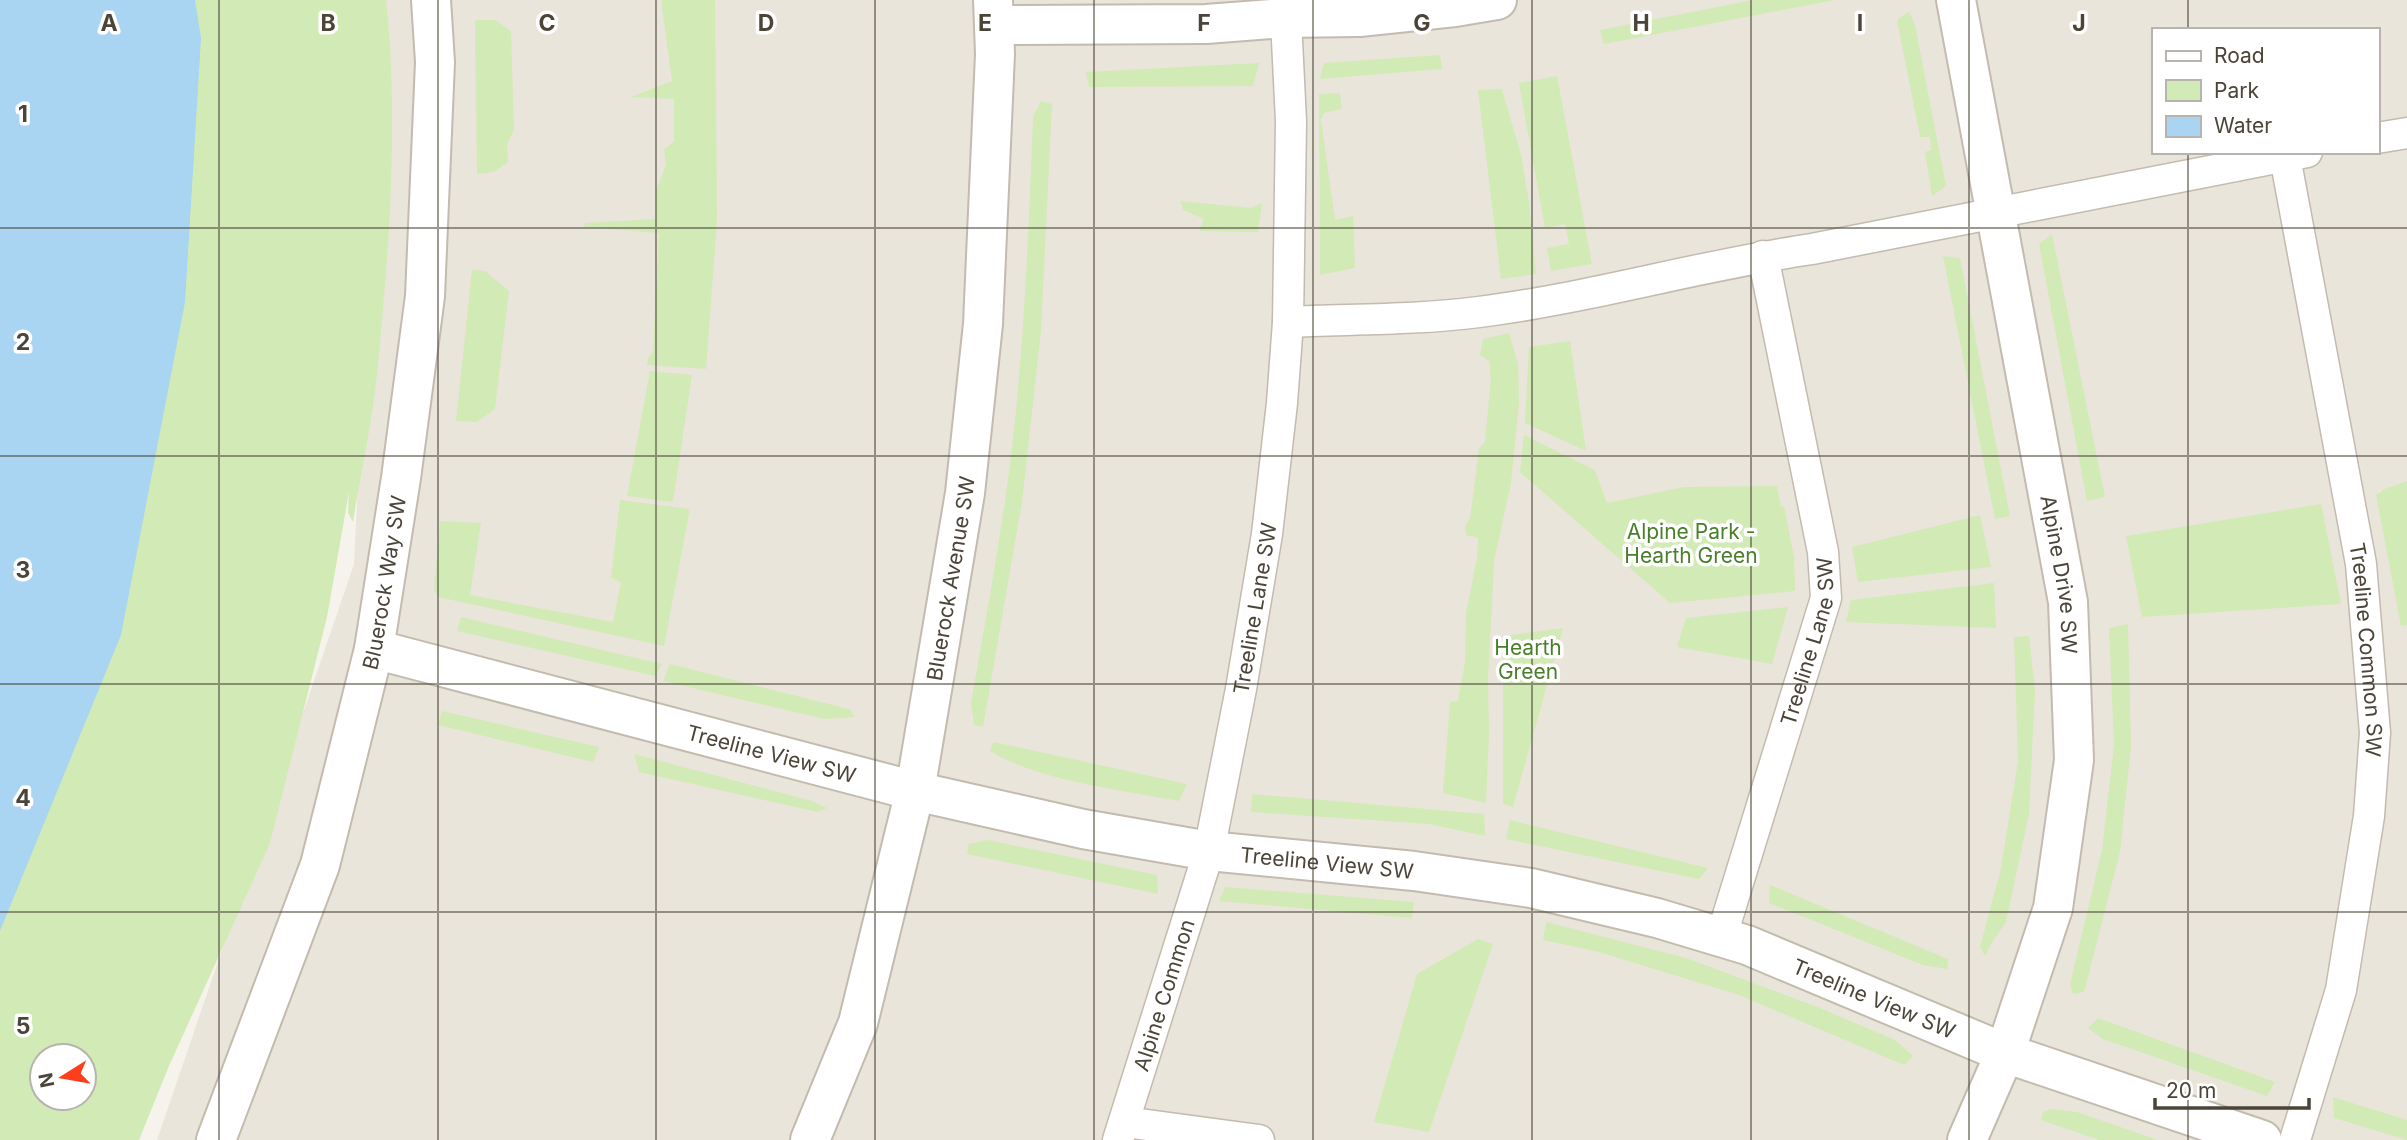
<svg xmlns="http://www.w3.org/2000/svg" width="2407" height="1140" viewBox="0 0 2407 1140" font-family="Inter,sans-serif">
<rect width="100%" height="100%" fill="#f6f3ec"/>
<!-- residential -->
<path fill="#eae5da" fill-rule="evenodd" d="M383,0h2024v1140h-2250l197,-576zM2153,30h224v122h-224z"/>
<!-- green -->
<g fill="#d2eab5" fill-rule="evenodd">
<path d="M0,0h386c13,122 3,252 -9,374 -5,49 -16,98 -24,148l-5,-9 1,-21 -22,125 -57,226 -101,223 -30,74h-139zM42,1056h42v42h-42z"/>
<polygon points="661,0 715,0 717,220 706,369 647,365 648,358 653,352 659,233 584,227 585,223 656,219 656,191 666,165 664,149 674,142 674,99 631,97 672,81"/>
<polygon points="1753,0 1835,0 1604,44 1600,30"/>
<polygon points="1909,12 1915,25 1946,186 1932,196 1925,152 1931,150 1930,137 1920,137 1897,20"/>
<polygon points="475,20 495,20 511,31 514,130 507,144 508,162 494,172 477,174"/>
<polygon points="1440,55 1442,69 1320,79 1324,63"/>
<polygon points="1259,63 1253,86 1089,87 1086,72"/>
<polygon points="1557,76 1592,264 1551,271 1547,248 1569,244 1565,224 1545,228 1519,83"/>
<polygon points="1502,89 1521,155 1529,202 1536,274 1501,279 1478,90"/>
<polygon points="1340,93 1342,109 1324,113 1321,120 1335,220 1353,216 1355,268 1320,275 1319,94"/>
<path d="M1041,101l11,3 -11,226 -19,172 -39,225 -9,-2 -3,-22c16,-91 33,-181 43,-273 11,-104 15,-208 19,-313z"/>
<polygon points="1181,201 1251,208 1262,203 1258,232 1199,231 1204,219 1183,210"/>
<polygon points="2052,234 2105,497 2087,501 2039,244"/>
<polygon points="1943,256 1960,258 2010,516 1995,519"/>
<polygon points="472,270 485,271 509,291 495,409 477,422 456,421"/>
<polygon points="1509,333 1518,364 1519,403 1511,483 1494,561 1488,680 1489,734 1486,803 1443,793 1450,702 1458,701 1465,662 1466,613 1477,558 1478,538 1466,535 1465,526 1470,519 1479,449 1485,442 1491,378 1489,361 1480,355 1483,339"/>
<polygon points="1570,341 1586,451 1525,423 1529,347"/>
<polygon points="650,371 692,375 673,502 627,496"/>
<polygon points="1524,435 1595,470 1607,503 1684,487 1777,486 1781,507 1784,506 1794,557 1795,591 1670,603 1520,472"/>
<polygon points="2407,481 2407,625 2401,626 2376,494 2382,492 2382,490"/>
<polygon points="620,500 690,509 664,646 438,597 434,589 440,521 481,523 470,595 613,622 621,582 611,578"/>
<polygon points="2321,504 2341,604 2142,617 2126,536"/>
<polygon points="1980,515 1991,567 1858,582 1852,547"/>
<polygon points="1994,583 1996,628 1846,622 1851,600"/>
<polygon points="1788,607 1772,664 1677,647 1686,618"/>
<polygon points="461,617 662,664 655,676 457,631"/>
<polygon points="2128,624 2131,746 2120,852 2084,992 2073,994 2070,984 2102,850 2114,745 2109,628"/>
<polygon points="1563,628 1513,807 1503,804 1503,636"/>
<polygon points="2029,636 2035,690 2029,814 2006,922 1990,945 1985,956 1980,947 2001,868 2018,761 2014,637"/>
<polygon points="670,664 849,709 855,717 825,719 663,681"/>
<polygon points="442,711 599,747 593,762 438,725"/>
<path d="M994,742l193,42 -8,17c-57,-11 -140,-20 -189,-50z"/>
<polygon points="634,754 812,801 827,808 818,812 639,772"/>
<polygon points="1252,794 1484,814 1485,836 1429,824 1251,812"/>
<polygon points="1510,820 1708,868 1699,879 1506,839"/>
<polygon points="988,840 1157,875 1158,894 967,854 969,844"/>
<polygon points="1770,885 1948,959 1947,969 1923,965 1769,903"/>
<polygon points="1225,887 1414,902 1412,918 1219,901"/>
<polygon points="1546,922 1686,958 1815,1006 1895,1040 1913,1056 1904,1065 1739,995 1599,952 1543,940"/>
<polygon points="1478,939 1493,944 1429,1132 1374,1122 1417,974"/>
<polygon points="2098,1018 2275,1082 2267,1096 2103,1039 2088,1028"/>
<polygon points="2333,1097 2407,1120 2407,1140 2334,1118"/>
<polygon points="2050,1109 2077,1112 2158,1140 2099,1140 2041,1120 2043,1112"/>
</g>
<!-- water -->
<polygon fill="#a9d4f2" points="0,0 195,0 201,38 185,302 121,635 0,931"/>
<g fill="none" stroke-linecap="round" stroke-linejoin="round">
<!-- service casing -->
<g stroke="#c2bbae" stroke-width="33">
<g id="service">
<polyline points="2377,138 2407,133"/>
<path id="s1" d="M2285,157l76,407 14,169 -6,83 -28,174 -46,150"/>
<path d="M1288,322c64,-3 128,-2 191,-10 112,-14 221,-47 333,-63l495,-97"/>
<path id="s2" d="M1721,938l105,-340 -3,-46 -60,-296"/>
<polyline points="1125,1122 1259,1140"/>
<path id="s3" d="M1118,1140l91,-289 32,-162 26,-155 15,-131 6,-81 3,-201 -6,-121"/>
</g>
</g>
<!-- minor casing -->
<g stroke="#c2bbae" stroke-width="42">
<g id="minor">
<path id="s4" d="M1956,0l112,602 6,158 -21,148 -48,145 -38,87"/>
<polyline points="994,25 1206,24 1285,18 1359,17 1455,7 1497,0"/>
<path id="s5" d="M374,649l541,142 168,38 126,22 205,20 117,17 126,30 90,27 258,108 257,87"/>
<path id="s6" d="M216,1140l104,-275 54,-216 27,-171 24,-182 10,-234 -4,-62"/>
<path id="s7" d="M810,1140l48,-117 57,-232 50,-298 18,-169 12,-270 -2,-54"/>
</g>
</g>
<!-- service -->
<use href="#service" stroke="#fff" stroke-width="30"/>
<!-- minor -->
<use href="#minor" stroke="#fff" stroke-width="38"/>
</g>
<!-- grid -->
<path fill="none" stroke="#4b4439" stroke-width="2" stroke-opacity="0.55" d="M219,0v1140M438,0v1140M656,0v1140M875,0v1140M1094,0v1140M1313,0v1140M1532,0v1140M1751,0v1140M1969,0v1140M2188,0v30M2188,152v988M0,228h2407M0,456h2407M0,684h2407M0,912h2407"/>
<g text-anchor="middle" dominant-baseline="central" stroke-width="7" stroke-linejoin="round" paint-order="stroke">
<!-- park labels -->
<g font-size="21" fill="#4a7f2a" stroke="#fff">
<text x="1691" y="531">Alpine Park -<tspan x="1691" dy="24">Hearth Green</tspan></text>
<text x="1528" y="647">Hearth<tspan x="1528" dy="24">Green</tspan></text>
</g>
<!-- street labels -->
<g font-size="21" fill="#4b4439" stroke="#fff">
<text stroke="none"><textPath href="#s4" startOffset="584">Alpine Drive SW</textPath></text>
<text stroke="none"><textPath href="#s7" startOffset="581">Bluerock Avenue SW</textPath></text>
<text stroke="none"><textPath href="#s6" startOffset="584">Bluerock Way SW</textPath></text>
<text stroke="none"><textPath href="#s3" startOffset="550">Treeline Lane SW</textPath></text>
<text stroke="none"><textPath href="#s2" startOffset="310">Treeline Lane SW</textPath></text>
<text stroke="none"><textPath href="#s1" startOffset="500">Treeline Common SW</textPath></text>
<text stroke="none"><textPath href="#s5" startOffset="411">Treeline View SW</textPath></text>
<text stroke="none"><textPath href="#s5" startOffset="978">Treeline View SW</textPath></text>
<text stroke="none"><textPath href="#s3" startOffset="152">Alpine Common</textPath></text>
<text stroke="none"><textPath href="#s5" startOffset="1545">Treeline View SW</textPath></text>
</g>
</g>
<g font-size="23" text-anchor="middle" font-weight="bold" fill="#4b4439" stroke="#fff" stroke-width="7" stroke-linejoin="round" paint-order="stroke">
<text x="109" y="31">A</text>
<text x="328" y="31">B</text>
<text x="547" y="31">C</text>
<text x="766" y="31">D</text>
<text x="985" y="31">E</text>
<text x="1204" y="31">F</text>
<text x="1422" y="31">G</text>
<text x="1641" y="31">H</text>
<text x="1860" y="31">I</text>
<text x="2079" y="31">J</text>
<text x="23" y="122">1</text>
<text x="23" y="350">2</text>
<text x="23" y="578">3</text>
<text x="23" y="806">4</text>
<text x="23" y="1034">5</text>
</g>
<!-- legend -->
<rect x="2152" y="28" width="228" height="126" fill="#ffffff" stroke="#b7b4b0" stroke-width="2"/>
<rect x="2166" y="51" width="35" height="10" fill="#ffffff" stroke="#b7b4b0" stroke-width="2"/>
<text x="2214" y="63" font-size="21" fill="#4b4439">Road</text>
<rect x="2166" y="80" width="35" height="21" fill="#d2eab5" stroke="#b7b4b0" stroke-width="2"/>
<text x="2214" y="98" font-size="21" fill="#4b4439">Park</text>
<rect x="2166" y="116" width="35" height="21" fill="#a9d4f2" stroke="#b7b4b0" stroke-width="2"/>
<text x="2214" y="133" font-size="21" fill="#4b4439">Water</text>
<!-- north arrow -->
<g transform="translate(63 1077) rotate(259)"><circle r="33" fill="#ffffff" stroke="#b7b4b0" stroke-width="2"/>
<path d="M0-5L12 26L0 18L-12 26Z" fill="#fc3f1d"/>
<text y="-10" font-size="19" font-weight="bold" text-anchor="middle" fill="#4b4439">N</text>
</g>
<!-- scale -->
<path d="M2155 1098v10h154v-10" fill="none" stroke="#4b4439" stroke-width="3.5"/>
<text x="2166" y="1098" font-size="21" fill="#4b4439" stroke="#ffffff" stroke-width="5" paint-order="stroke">20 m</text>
</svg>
